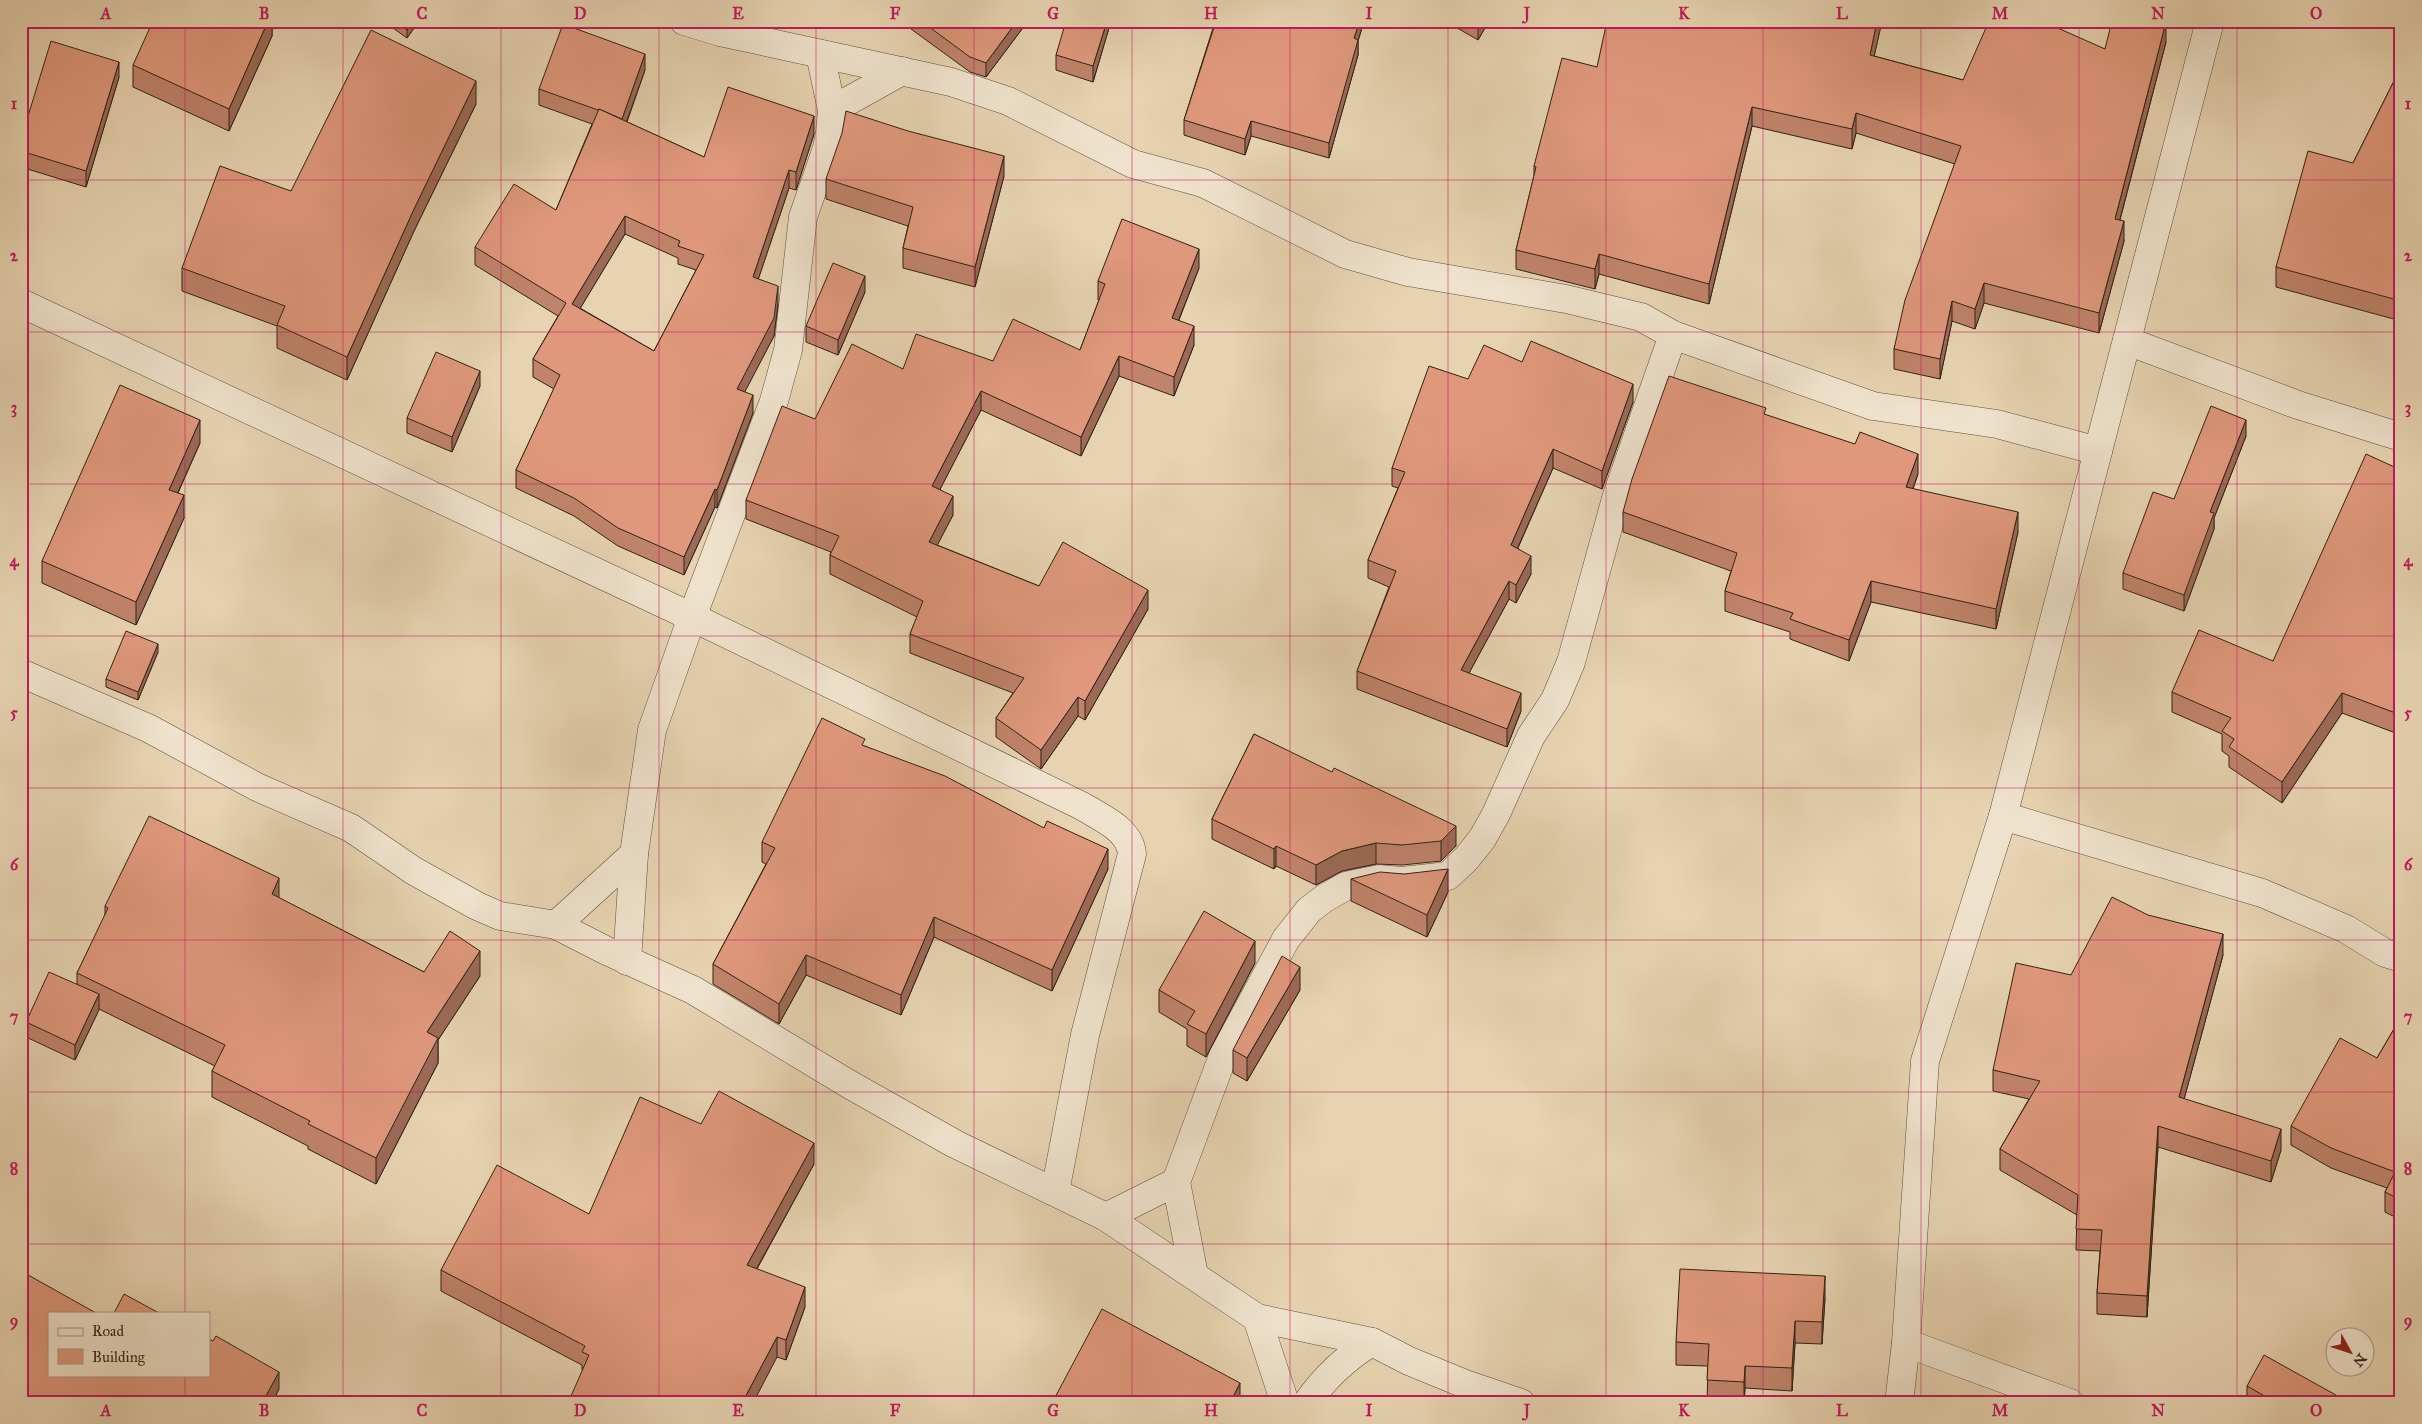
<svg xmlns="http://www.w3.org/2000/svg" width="2422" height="1424" viewBox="0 0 2422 1424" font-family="'IM FELL Great Primer',serif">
<rect width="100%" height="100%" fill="#e7d3b1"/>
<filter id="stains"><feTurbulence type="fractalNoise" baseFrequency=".004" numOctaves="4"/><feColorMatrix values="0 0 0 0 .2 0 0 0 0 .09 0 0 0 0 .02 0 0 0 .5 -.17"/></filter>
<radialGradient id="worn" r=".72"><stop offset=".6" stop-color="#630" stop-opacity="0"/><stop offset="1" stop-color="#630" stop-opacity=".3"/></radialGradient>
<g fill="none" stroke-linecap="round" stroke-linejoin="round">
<!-- minor casing -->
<g stroke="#5e4e3b" stroke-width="29">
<g id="minor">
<polyline points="684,21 720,32 951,82 1008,101 1133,164 1203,183 1345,254 1408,272 1566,299 1641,317 1673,335 1873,406 1997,424 2098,451"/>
<polyline points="832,110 902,71"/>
<path d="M21,303l671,314 390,189c19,12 48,23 50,48l-47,181 -30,157"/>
<polyline points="2127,341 2298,405 2401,437"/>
<polyline points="21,673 148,728 257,787 351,828 414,871 477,906 500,916 556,925 607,951 693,990 847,1083 955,1144 1106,1217 1257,1318 1372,1342 1409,1361 1465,1384 1521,1403"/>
<polyline points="2003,816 2262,893 2346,929 2385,953 2401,958"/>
<polyline points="556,925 634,854"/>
<polyline points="627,961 634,854 652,730 692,617 774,401 788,350 803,217 827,148 830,132 832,110 820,54"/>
<polyline points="1106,1217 1176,1182"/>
<polyline points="1194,1275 1176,1182 1223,1056 1286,939 1309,910 1325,898 1346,886 1359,883 1379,879 1402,881 1448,876 1466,859 1482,839 1496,814 1531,736 1555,700 1571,662 1617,495 1673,335"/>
<polyline points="1257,1318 1285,1403"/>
<polyline points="1906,1343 2070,1403"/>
<path d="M1307,1403c18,-26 38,-45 65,-61"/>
<polyline points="1899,1403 1906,1343 1925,1061 2003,816 2210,21"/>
</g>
</g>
<!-- minor -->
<use href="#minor" stroke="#efe2cc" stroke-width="28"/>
</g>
<!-- wall -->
<g fill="#c0836b" stroke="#302214" fill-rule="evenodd">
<polygon points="272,21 272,36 229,131 133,87 133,65"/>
<polygon points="383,21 419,21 407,38"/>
<polygon points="911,21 1028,21 986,77 970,72 911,29"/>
<polygon points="1111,21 1093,82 1056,70 1056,55"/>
<polygon points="1198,21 1364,21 1358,41 1358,55 1329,158 1251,136 1245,155 1184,135 1184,120 1213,28"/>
<polygon points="1445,21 1489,21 1478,40"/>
<polygon points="1882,21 1874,56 1963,80 2105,49 2166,42 2120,220 2124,241 2099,333 1984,303 1975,329 1952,321 1940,379 1894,369 1894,349 1955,164 1856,133 1852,149 1752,126 1709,304 1599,274 1595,289 1516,269 1516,250 1534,176 1534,166 1597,67"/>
<polygon points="2401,67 2401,321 2276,287 2276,267 2353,163"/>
<path d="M645,70l-18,52 77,35 110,-23 -18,56 -7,-2 -31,91 20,25 -4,32 -30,56 9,21 -36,95 -2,-1 -31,68 -66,-29 -44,-30 -58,-28v-18l38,-81 -21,-12v-18l25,-43 -83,-51v-18l81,-37 36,-86 -53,-19v-16zM625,234l53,24v6l18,6 -42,81 -74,-43z"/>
<polygon points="119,77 86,187 21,167 21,139"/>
<polygon points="476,104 414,231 347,380 277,348 277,326 182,291 182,268 291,191"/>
<polygon points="1004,176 975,287 903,268 903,248 908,226 826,199 826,179"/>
<polygon points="1199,268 1179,320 1194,345 1174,396 1119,376 1081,456 981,410 940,489 953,515 937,545 1039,586 1148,609 1085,720 1078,716 1041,769 996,737 996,718 1013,693 910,653 910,634 917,617 830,574 830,555 831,552 746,519 746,500 815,419 903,369 993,361 1080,350 1099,300 1098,300 1098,281"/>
<polygon points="865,292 838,355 806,342 806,326"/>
<polygon points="1522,362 1633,402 1602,489 1553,468 1518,548 1531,574 1516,603 1509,599 1469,673 1521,711 1507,747 1357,689 1357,671 1389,587 1368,578 1368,560 1398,488 1392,486 1392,468 1468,379"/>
<polygon points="480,386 452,452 407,433 407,418"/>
<polygon points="1766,415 1918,474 1913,489 2018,532 1996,629 1871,602 1849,661 1790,639 1790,632 1725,611 1725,591 1731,571 1623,532 1623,512"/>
<polygon points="2246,436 2214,518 2214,529 2184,611 2123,589 2123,573 2174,499"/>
<polygon points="200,443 178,493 184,518 136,625 42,583 42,561"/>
<polygon points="2401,470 2401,735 2342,713 2282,803 2229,767 2229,756 2222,751 2222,734 2172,712 2172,692 2273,661"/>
<polygon points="158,652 138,700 106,687 106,679"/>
<polygon points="1254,734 1456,846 1441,861 1402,865 1376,864 1342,871 1316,885 1276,866 1274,869 1212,839 1212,819"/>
<polygon points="865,746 1108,869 1052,991 934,937 901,1015 806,975 779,1024 713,984 713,964 766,864 762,862 762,842"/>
<polygon points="1351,879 1448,892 1427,937 1351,901"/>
<polygon points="279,898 424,972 480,976 438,1040 438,1063 376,1184 308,1149 308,1146 212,1097 212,1071 215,1066 99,1009 75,1060 26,1037 26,1022 77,984 77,973 105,916 105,906"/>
<polygon points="2223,955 2184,1099 2281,1150 2271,1182 2158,1147 2147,1317 2097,1314 2097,1293 2100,1251 2076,1250 2077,1215 2000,1170 2000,1149 2029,1099 1993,1091 1993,1070 2071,975"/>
<polygon points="1255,963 1206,1057 1187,1046 1187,1029 1159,1012 1159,990"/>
<polygon points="1300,990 1247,1081 1233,1073 1233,1050"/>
<polygon points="2401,1017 2401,1220 2385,1212 2385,1192 2387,1188 2331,1168 2291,1145 2291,1126 2377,1058"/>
<polygon points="701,1124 814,1164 757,1269 805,1307 786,1360 777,1357 582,1370 582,1365 441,1291 441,1270 589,1214"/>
<polygon points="21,1271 49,1313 279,1389 272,1403 21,1403"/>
<polygon points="1825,1298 1822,1344 1795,1343 1792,1391 1745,1388 1744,1403 1707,1403 1708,1366 1676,1365 1676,1342"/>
<polygon points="2401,1352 2401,1374 2400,1374 2400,1354"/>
<polygon points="2247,1386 2343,1403 2249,1403 2247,1402"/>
</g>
<!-- shaded-wall -->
<g fill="#9c6a57" stroke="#302214">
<polygon points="268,21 272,21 272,36 229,131 229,109"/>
<polygon points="414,21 419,21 407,38 407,30"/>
<polygon points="1017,21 1028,21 986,77 986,63"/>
<polygon points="1107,21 1111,21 1093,82 1093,66"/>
<polygon points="1360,21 1364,21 1358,41 1358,55 1329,158 1329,143 1354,38"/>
<polygon points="1480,21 1489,21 1478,40 1478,25"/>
<polygon points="1877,21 1882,21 1870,75 1870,55"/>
<polygon points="2166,22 2166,42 2115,238 2115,219"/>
<polygon points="645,54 645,70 622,134 622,119"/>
<polygon points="119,62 119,77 86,187 86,171"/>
<polygon points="476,81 476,104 414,231 347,380 347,357 414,209"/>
<polygon points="1752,107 1752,126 1709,304 1709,284"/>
<polygon points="1856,113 1856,133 1852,149 1852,129"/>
<polygon points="814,116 814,134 796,190 796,172"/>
<polygon points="1251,121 1251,136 1245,155 1245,139"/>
<polygon points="1004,156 1004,176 975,287 975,267"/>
<polygon points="789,170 789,188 753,295 753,277"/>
<polygon points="625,216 625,234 572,322 572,304"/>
<polygon points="2124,221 2124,241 2099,333 2099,313"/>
<polygon points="1199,249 1199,268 1172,337 1172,318"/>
<polygon points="1599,254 1599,274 1595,289 1595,269"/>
<polygon points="865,276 865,292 838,355 838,340"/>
<polygon points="1984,283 1984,303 1975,329 1975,309"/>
<polygon points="778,286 778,304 774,336 737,407 737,389"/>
<polygon points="1952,301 1952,321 1940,379 1940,359"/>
<polygon points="1194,326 1194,345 1174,396 1174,377"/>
<polygon points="1119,356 1119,376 1081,456 1081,437"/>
<polygon points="480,371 480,386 452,452 452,437"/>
<polygon points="1633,384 1633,402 1602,489 1602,471"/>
<polygon points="981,391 981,410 932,505 932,486"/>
<polygon points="753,395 753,413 717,508 717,490"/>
<polygon points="200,420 200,443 169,512 169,490"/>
<polygon points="2246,420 2246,436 2214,518 2214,529 2184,611 2184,595 2210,512"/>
<polygon points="1553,449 1553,468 1511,563 1511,545"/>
<polygon points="1918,454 1918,474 1906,507 1906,487"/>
<polygon points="715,489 715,507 684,575 684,557"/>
<polygon points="184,495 184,518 136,625 136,602"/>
<polygon points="953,496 953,515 929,561 929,542"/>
<polygon points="2018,512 2018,532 1996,629 1996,609"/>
<polygon points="1531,556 1531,574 1516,603 1516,585"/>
<polygon points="1509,581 1509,599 1461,688 1461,670"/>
<polygon points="1871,581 1871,602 1849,661 1849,640"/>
<polygon points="1148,590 1148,609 1085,720 1085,701"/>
<polygon points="158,644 158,652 138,700 138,692"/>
<polygon points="1521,693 1521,711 1507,747 1507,729"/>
<polygon points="2342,693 2342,713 2282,803 2282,782"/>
<polygon points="1078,697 1078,716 1041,769 1041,750"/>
<polygon points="1456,826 1456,846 1441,861 1441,841"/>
<polygon points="1376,843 1376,864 1342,871 1316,885 1316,865 1342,851"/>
<polygon points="1276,846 1276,866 1274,869 1274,849"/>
<polygon points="1108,849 1108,869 1052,991 1052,970"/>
<polygon points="1448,869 1448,892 1427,937 1427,915"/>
<polygon points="279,878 279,904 272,894"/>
<polygon points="934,917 934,937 901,1015 901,995"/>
<polygon points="2223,934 2223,955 2179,1118 2179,1097"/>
<polygon points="1255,941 1255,963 1206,1057 1206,1034"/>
<polygon points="480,951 480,976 438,1040 438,1063 376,1184 376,1158 427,1032"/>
<polygon points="806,955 806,975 779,1024 779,1004"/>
<polygon points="1300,967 1300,990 1247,1081 1247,1058"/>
<polygon points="99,994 99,1010 75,1060 75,1045"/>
<polygon points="2158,1126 2158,1147 2147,1317 2147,1296"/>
<polygon points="2281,1129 2281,1150 2271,1182 2271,1161"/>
<polygon points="814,1143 814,1164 747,1286 747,1265"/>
<polygon points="1825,1276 1825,1298 1822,1344 1822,1322"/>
<polygon points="805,1287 805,1307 786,1360 786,1340"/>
<polygon points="1795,1321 1795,1343 1792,1391 1792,1368"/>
<polygon points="777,1337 777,1357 753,1403 742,1403"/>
<polygon points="1745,1366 1745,1388 1744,1403 1744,1382"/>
<polygon points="279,1372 279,1389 272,1403 262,1403"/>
<polygon points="1240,1383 1240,1403 1230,1403"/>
</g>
<!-- building -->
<g fill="#df987c" stroke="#302214" fill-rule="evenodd">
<polygon points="153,21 268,21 229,109 133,65"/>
<polygon points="394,21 414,21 407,30"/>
<polygon points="921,21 1017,21 986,63 970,57"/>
<polygon points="1066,21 1107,21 1093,66 1056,55"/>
<polygon points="1216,21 1360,21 1354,38 1358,40 1329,143 1251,121 1245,139 1184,120"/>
<polygon points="1472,21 1480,21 1478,25"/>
<polygon points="1607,21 1877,21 1870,55 1963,80 1989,21 2042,21 2105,49 2112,21 2161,21 2166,22 2115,219 2124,221 2099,313 1984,283 1975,309 1952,301 1940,359 1894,349 1905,300 1961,146 1856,113 1852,129 1752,107 1709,284 1599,254 1595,269 1516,250 1536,167 1534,166 1562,58 1597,67"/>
<polygon points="563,24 645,54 622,119 599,109 598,110 539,89"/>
<polygon points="371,30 476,81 414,209 347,357 277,325 285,306 182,268 220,166 291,191"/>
<polygon points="51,41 119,62 86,171 21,151 21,139"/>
<polygon points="2401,67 2401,301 2276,267 2308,151 2353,163"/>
<path d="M728,87l86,29 -18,56 -7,-2 -36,107 25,9 -4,32 -37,71 16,6 -36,95 -2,-1 -31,68 -66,-29 -44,-30 -58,-28 44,-95 -27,-16 33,-56 -91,-56 39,-63 42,26 43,-101 105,48zM625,216l55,25 -2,5 26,9 -50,96 -82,-47z"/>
<polygon points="846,111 908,131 1004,156 975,267 903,248 913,207 826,179 842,133"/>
<polygon points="1122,219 1199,249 1172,318 1194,326 1174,377 1119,356 1081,437 981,391 932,486 953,496 929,542 1039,586 1063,542 1148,590 1085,701 1078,697 1041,750 996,718 1024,678 910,634 923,601 830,555 839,536 746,500 782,406 815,419 852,344 903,369 916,334 993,361 1013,319 1080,350 1105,284 1098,281"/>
<polygon points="833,263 865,276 838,340 806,326"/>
<polygon points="1531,341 1633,384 1602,471 1553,449 1511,545 1531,556 1516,585 1509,581 1461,670 1521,693 1507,729 1357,671 1396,571 1368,560 1405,472 1392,468 1429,366 1468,379 1484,345 1522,362"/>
<polygon points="436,352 480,371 452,437 407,418"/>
<polygon points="1669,376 1766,408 1764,414 1855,444 1860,432 1918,454 1906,487 2018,512 1996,609 1871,581 1849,640 1790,619 1793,613 1725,591 1737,553 1623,512 1632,479"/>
<polygon points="120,385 200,420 169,490 184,495 136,602 42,561"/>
<polygon points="2211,406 2246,420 2210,512 2214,513 2184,595 2123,573 2153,492 2174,499"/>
<polygon points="2366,454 2401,470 2401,715 2342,693 2282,782 2229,747 2234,739 2222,731 2231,718 2172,692 2199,630 2273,661"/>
<polygon points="126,631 158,644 138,692 106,679"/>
<polygon points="822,718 865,739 862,745 945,776 1044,828 1047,821 1108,849 1052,970 934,917 901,995 806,955 779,1004 713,964 775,848 762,842"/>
<polygon points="1254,734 1332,772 1334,768 1456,826 1441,841 1402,845 1376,843 1342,851 1316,865 1276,846 1274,849 1212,819"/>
<polygon points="149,816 279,878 272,894 424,972 450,931 480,951 427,1032 438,1038 376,1158 308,1124 310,1121 212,1071 225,1045 77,973 108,908 105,906"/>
<polygon points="1448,869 1427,915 1351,879 1380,872 1404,874"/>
<polygon points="2112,897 2148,915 2223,934 2179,1097 2281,1129 2271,1161 2158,1126 2147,1296 2097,1293 2102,1230 2076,1229 2078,1195 2000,1149 2040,1081 1993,1070 2016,963 2071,975"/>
<polygon points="1204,911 1255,941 1206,1034 1187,1024 1195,1011 1159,990"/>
<polygon points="1282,956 1300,967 1247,1058 1233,1050"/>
<polygon points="49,972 99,994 75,1045 26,1022"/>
<polygon points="2401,1017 2401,1200 2385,1192 2395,1172 2331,1148 2291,1126 2340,1038 2377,1058"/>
<polygon points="719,1091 814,1143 747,1265 805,1287 786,1340 777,1337 742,1403 568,1403 589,1355 582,1352 585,1346 441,1270 497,1165 589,1214 640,1097 701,1124"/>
<polygon points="1680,1269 1825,1276 1822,1322 1795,1321 1792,1368 1745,1366 1744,1382 1707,1380 1709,1344 1676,1342"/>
<polygon points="21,1271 96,1313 49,1313 49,1375 209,1375 209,1339 213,1341 216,1336 279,1372 262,1403 38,1403 21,1393"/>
<polygon points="124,1294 159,1313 114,1313"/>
<polygon points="1102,1309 1240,1383 1230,1403 1052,1403"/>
<polygon points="2264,1355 2343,1399 2341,1403 2277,1403 2247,1386"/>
<polygon points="1963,1398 1996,1403 1962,1403"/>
</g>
<!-- grid -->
<path fill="none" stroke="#c2185b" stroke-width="1" stroke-opacity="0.55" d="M185,21v1292M343,21v1382M501,21v1382M659,21v1382M816,21v1382M974,21v1382M1132,21v1382M1290,21v1382M1448,21v1382M1606,21v1382M1763,21v1382M1921,21v1382M2079,21v1382M2237,21v1382M21,180h2380M21,332h2380M21,484h2380M21,636h2380M21,788h2380M21,940h2380M21,1092h2380M21,1244h2380M185,1375v28"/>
<!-- margin -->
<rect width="2422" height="1424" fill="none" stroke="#e7d3b1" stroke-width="55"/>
<!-- legend -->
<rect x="48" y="1312" width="162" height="65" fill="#efe2cc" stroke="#a39582"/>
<rect x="58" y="1328" width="25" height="8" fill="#efe2cc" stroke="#a39582"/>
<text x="92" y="1336" font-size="15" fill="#302214">Road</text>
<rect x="58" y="1349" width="25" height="15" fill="#df987c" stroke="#a39582"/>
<text x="92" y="1362" font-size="15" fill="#302214">Building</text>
<!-- north arrow -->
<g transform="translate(2350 1352) rotate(130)"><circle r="24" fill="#efe2cc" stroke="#a39582"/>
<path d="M0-4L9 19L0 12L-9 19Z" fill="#8f2418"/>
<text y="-8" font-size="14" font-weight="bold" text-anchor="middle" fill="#302214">N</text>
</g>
<rect x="28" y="28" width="2366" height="1368" fill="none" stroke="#c2185b" stroke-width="2"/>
<g font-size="16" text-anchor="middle" font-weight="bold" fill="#c2185b">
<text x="106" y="19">A</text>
<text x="264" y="19">B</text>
<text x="422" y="19">C</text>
<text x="580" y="19">D</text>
<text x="738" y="19">E</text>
<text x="895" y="19">F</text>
<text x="1053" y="19">G</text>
<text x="1211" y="19">H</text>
<text x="1369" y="19">I</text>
<text x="1527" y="19">J</text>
<text x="1684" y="19">K</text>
<text x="1842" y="19">L</text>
<text x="2000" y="19">M</text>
<text x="2158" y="19">N</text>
<text x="2316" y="19">O</text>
<text x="14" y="109">1</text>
<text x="2408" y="109">1</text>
<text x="14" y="261">2</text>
<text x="2408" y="261">2</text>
<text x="14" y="413">3</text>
<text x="2408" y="413">3</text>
<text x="14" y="566">4</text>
<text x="2408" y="566">4</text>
<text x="14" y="718">5</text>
<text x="2408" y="718">5</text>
<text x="14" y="870">6</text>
<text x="2408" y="870">6</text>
<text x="14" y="1022">7</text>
<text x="2408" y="1022">7</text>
<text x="14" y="1174">8</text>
<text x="2408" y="1174">8</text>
<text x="14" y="1326">9</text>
<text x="2408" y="1326">9</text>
<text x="106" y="1416">A</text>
<text x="264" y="1416">B</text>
<text x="422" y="1416">C</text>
<text x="580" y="1416">D</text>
<text x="738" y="1416">E</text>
<text x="895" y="1416">F</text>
<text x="1053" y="1416">G</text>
<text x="1211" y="1416">H</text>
<text x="1369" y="1416">I</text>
<text x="1527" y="1416">J</text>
<text x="1684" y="1416">K</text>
<text x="1842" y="1416">L</text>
<text x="2000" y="1416">M</text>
<text x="2158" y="1416">N</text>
<text x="2316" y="1416">O</text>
</g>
<rect width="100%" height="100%" filter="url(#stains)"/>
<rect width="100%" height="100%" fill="url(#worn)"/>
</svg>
